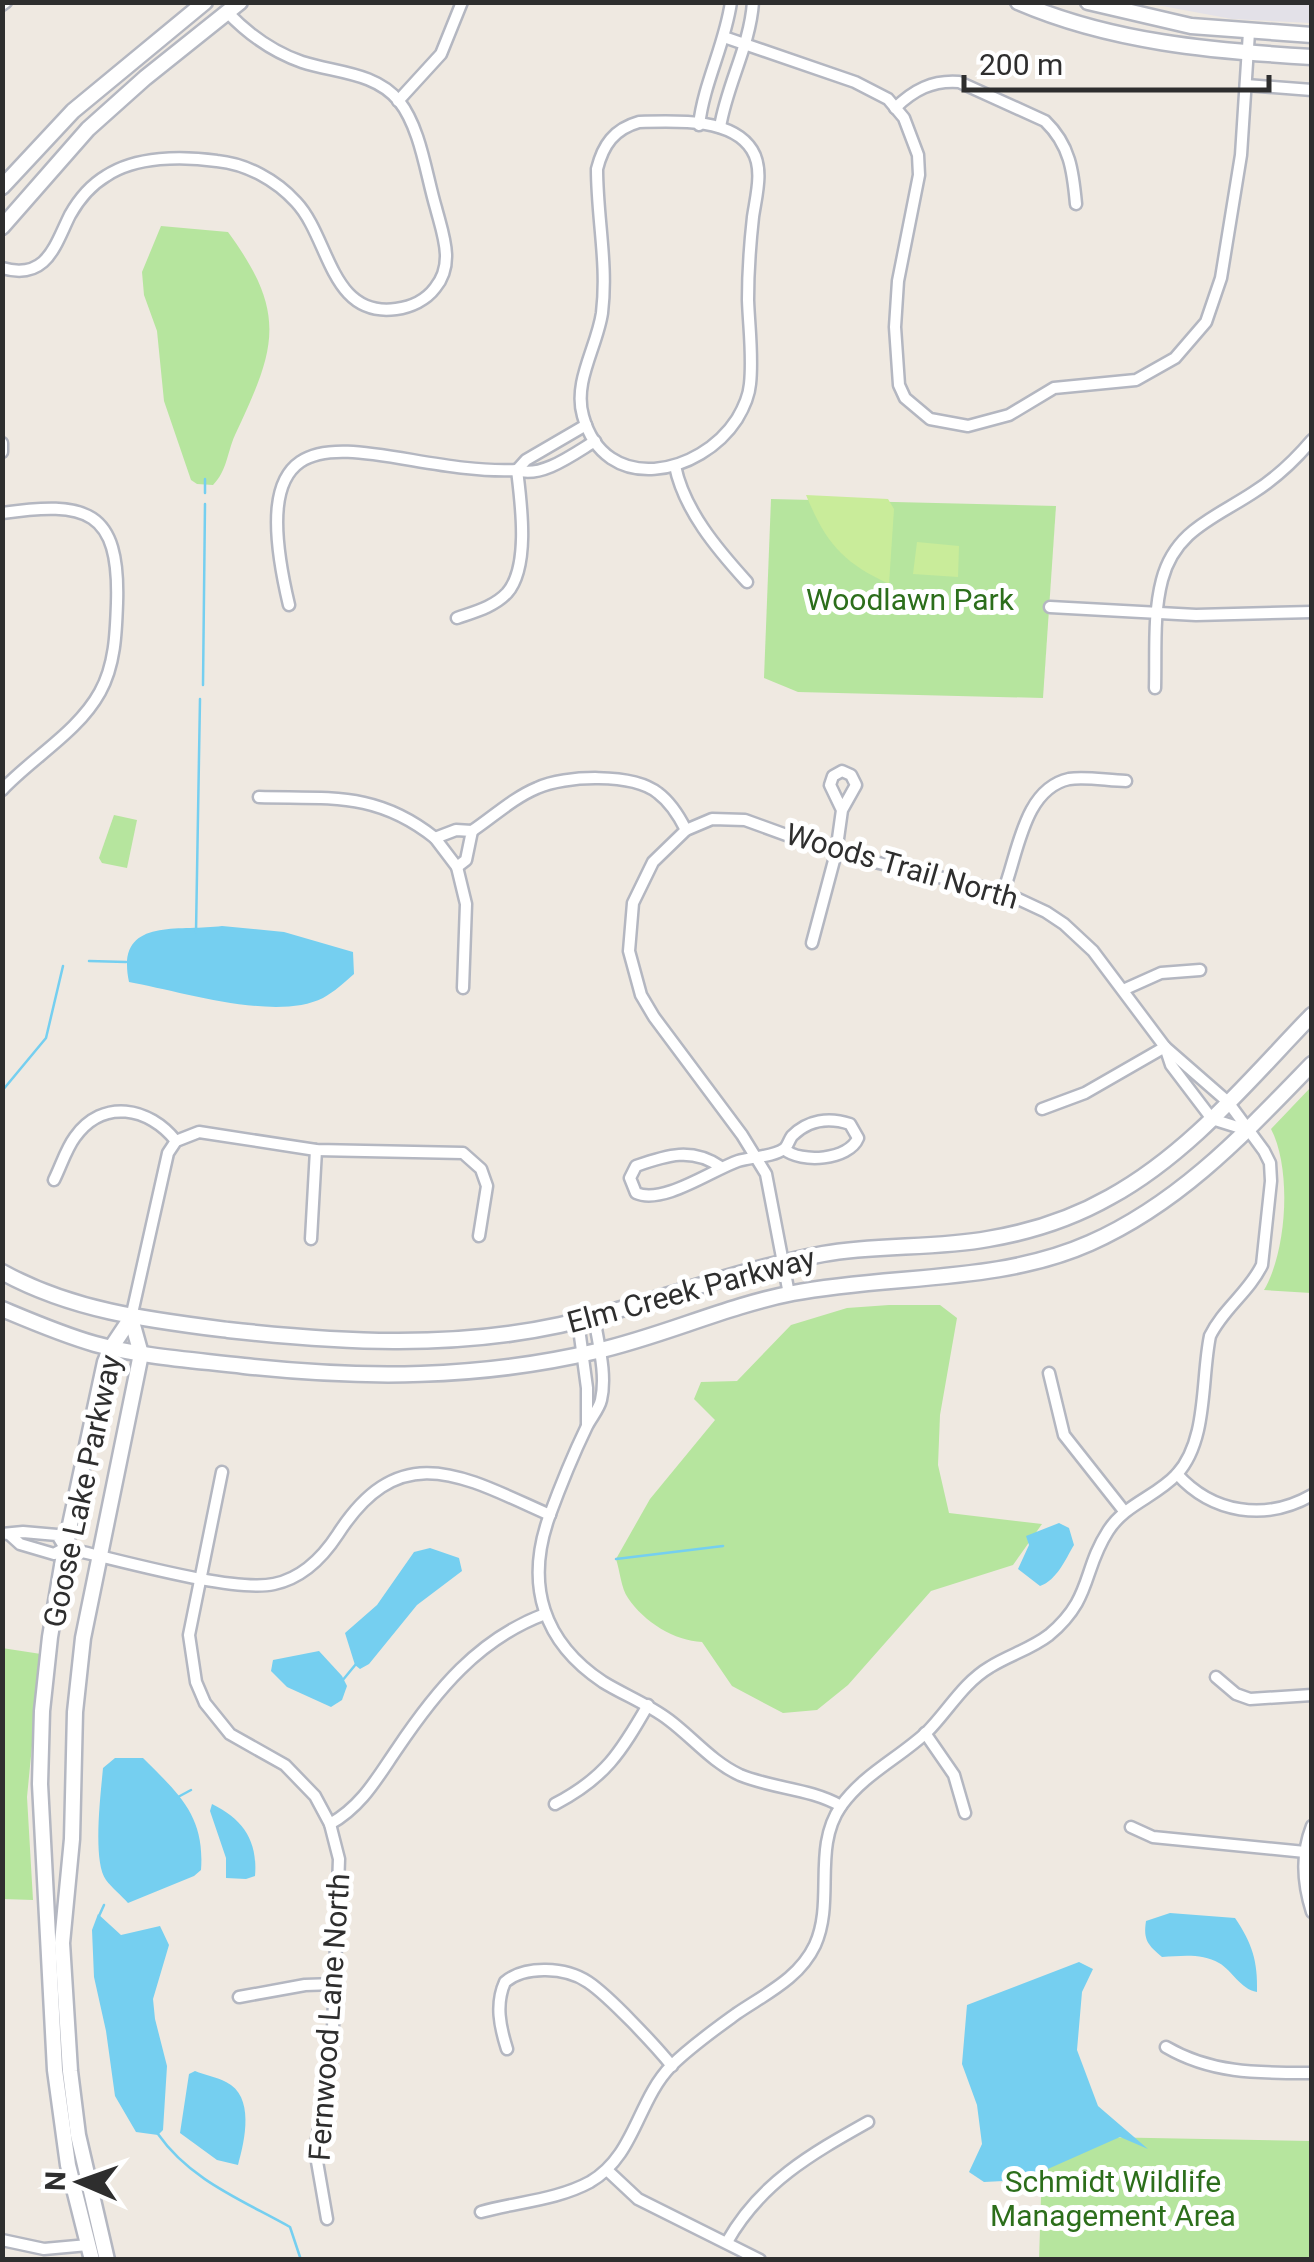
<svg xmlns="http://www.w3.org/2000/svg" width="1314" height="2262" viewBox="0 0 1314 2262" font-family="Roboto,sans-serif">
<rect width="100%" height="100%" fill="#efe9e1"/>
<!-- industrial -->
<polygon fill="#e3e1e8" points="1146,3 1311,3 1311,23 1232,19"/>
<!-- green -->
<g fill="#b6e59e">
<path d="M161,226l67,6c60,82 48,116 7,203 -8,18 -8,36 -22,50l-16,-1 -6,-4 -27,-79 -7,-70 -13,-36 -2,-23z"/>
<polygon points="771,499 1056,506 1043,698 798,692 764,678"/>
<polygon points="114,815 137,820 127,868 102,863 99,858"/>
<path d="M1311,1087v206l-47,-3c23,-39 28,-121 7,-161z"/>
<path d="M889,1305h51l17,13 -17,97 -2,50 11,48 93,11 -29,41 -82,26 -83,94 -31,25 -34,3 -51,-27 -30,-44c-27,-1 -58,-20 -74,-44 -7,-10 -8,-27 -12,-39l34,-60 65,-79 -21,-21 7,-17 36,-1 54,-56 56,-17z"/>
<polygon points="2,1648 41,1654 27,1797 33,1900 3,1899"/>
<polygon points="1043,2136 1311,2141 1311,2259 1039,2260"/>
</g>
<!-- pitch -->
<g fill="#c9ec9a">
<path d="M806,495l82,4 6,10 -5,75c-47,-22 -63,-41 -83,-89z"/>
<polygon points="917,542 959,546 958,577 913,574"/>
</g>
<!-- water -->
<g fill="#75cff0">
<path d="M222,926l62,6 69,20 1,22c-9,8 -20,18 -31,24 -48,24 -143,-7 -194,-16 -14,-66 49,-50 93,-56z"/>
<path d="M1059,1523l10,5 5,17c-9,15 -17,35 -34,41l-22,-17 11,-24 -3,-9z"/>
<polygon points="430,1548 459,1558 462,1571 417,1605 369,1664 360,1669 355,1665 345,1633 377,1605 414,1552"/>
<polygon points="319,1651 342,1676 347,1686 342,1700 331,1707 287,1687 271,1671 273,1660"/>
<path d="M115,1758h28c36,36 62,58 58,112l-7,6 -66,27c-7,-8 -16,-15 -22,-23 -14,-19 -5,-88 -3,-112z"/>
<path d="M212,1804c31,15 46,37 43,72l-9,3 -20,-1v-20l-16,-47z"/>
<path d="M1170,1913l65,5c17,25 23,43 22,74 -17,-3 -24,-21 -38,-29 -17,-10 -38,-7 -57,-6 -14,-12 -19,-17 -16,-36z"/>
<polygon points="98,1914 121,1935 160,1926 169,1945 153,1999 155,2019 167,2066 163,2130 158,2135 136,2132 115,2096 106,2031 94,1977 92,1930"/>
<polygon points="1079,1962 1093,1969 1082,1992 1077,2050 1098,2106 1148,2149 1120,2137 1023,2180 984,2182 969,2172 982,2144 977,2105 962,2064 967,2005"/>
<path d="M195,2071c10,4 22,6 31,11 29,14 19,58 12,83l-21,-5 -37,-27 9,-59z"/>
</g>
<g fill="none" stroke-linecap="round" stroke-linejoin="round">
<!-- stream -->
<g stroke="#75cff0" stroke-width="2.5">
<polyline points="205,493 205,479"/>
<polyline points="203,685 205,504"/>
<polyline points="196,932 200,699"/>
<polyline points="89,961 126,962"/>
<polyline points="2,1091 46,1038 63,966"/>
<polyline points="616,1559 723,1546"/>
<polyline points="342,1681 356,1664"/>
<polyline points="178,1797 191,1790"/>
<polyline points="99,1916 104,1905"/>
<path d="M158,2134c32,46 84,66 132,93l11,33"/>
</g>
<!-- street casing -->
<g stroke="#b4b7c1" stroke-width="15">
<g id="street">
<polyline points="2,5 6,2"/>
<polyline points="724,37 855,82 888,99 904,118 918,155 919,175 898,281 895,327 899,385 905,398 930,419 968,426 1009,415 1054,388 1136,380 1175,358 1206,322 1221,278 1241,155 1249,32"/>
<polyline points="1246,85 1312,90"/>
<polyline points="398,101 441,54 462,2"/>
<path d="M895,108c19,-18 37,-28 64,-26l86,39c25,24 28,50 31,83"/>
<path d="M639,122c34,-1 93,-5 113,28 12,19 4,46 1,67 -3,27 -5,55 -5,83 1,28 5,56 2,84 -1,12 -7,25 -13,35 -37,57 -132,77 -154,-3 -10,-34 14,-69 19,-103 6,-49 -5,-95 -5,-144 6,-24 17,-40 42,-47z"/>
<path d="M699,125c5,-43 26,-80 32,-123"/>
<path d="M720,127c7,-43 30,-81 33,-125"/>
<path d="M2,268c45,13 53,-23 68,-53 9,-16 21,-30 36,-39 30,-20 76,-20 111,-15 30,3 59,19 79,41 34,36 34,116 100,107 15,-2 30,-9 39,-21 20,-24 8,-53 1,-80 -10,-33 -15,-79 -37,-107 -24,-29 -63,-28 -97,-39 -29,-10 -53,-27 -75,-50"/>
<polyline points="2,443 2,452"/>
<path d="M675,466c9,44 42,83 72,116"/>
<polyline points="517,470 526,460 586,425"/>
<path d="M2,513c84,-12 118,-4 115,90 -1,30 -2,62 -17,89 -22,40 -67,65 -98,98"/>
<path d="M289,605c-56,-235 96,-128 228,-135 24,9 58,-17 78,-29"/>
<polyline points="1050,607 1196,615 1312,612"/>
<path d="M457,618c17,-6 37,-11 50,-25 23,-26 14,-90 10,-123"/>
<path d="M1155,688c1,-35 -2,-74 7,-108 13,-50 53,-62 92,-88 22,-14 41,-32 58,-52"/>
<path d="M259,797c70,2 117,-6 176,41"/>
<polygon points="456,830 472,831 466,860 457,867 435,838"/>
<path d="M472,831c21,-14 41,-33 65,-43 28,-13 96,-15 121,5 12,9 21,23 28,37"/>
<polyline points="457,867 466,904 463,988"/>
<path d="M1003,892c15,-37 20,-103 66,-113 17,-3 40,2 57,2"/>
<polyline points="812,943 836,853 842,810 830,785 833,776 842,771 851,775 856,785 842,810"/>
<polyline points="1123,990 1161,973 1200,970"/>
<polyline points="1165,1047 1171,1065 1212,1119 1247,1130"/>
<polyline points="1042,1109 1085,1093 1165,1047"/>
<path d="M721,1167c-29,-20 -54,-12 -85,-1l-6,12 6,15c27,12 76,-23 102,-32 12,-4 35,-4 46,-12 4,-3 5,-9 8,-13 16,-16 37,-19 58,-12l8,14c-9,22 -57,26 -74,11"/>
<path d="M54,1180c7,-14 12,-31 21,-43 28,-39 74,-30 101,4"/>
<polyline points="311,1239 316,1150"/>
<path d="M594,1317c4,26 13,57 7,83 -2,9 -10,18 -14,26 -14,29 -27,61 -38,91 -24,68 -6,125 54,165 21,13 45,22 66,38 24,18 43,42 71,55 34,14 69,13 101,31"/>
<polyline points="131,1318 168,1153 176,1141 199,1132 316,1150 463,1153 481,1169 487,1186 479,1236"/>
<polyline points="578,1321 587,1388 587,1425"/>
<polyline points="1049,1373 1064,1435 1124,1511"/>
<polyline points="222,1472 189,1635 196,1682 205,1703 230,1734 285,1765 315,1796 330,1824 339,1859 332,2057 315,2150 327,2219"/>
<path d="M1177,1474c35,39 88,48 135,21"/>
<polyline points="2,1534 23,1532 57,1535 65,1548"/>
<polyline points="9,1534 20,1544 54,1554 65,1548"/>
<path d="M65,1548c48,10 166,45 209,36 29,-6 49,-27 64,-50 63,-98 126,-57 212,-19"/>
<polyline points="1216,1677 1236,1694 1250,1699 1312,1695"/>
<polyline points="925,1733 954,1775 965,1813"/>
<path d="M555,1804c50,-26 66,-52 93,-99"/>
<path d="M330,1824c32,-18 47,-46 67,-75 39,-58 81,-110 148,-135"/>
<path d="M1312,1826c-11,28 -9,58 0,86"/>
<polyline points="1131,1827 1153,1837 1305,1852"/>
<polyline points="239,1997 305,1985 335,1984"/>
<path d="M1166,2047c46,27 93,26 146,26"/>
<path d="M507,2049c-7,-22 -12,-45 -2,-67 20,-17 61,-15 83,0 21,14 67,63 84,84"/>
<polyline points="607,2170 638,2199 760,2260"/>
<path d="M481,2212c35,-10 76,-12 109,-30 45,-26 47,-81 81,-116 19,-19 43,-36 65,-52 29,-20 63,-35 79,-69 20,-44 -3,-97 26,-139 23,-32 58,-48 86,-74 21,-21 36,-49 63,-65 19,-12 41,-18 59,-32 44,-37 33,-64 59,-104 17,-27 48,-34 69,-57 31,-34 24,-95 33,-138 13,-27 39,-44 52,-71l9,-84 -1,-18 -6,-12 -36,-49 -63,-55 -72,-96 -29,-27 -18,-12 -43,-20 -167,-39 -91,-33 -33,-1 -26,11 -33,32 -20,41 -4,48 12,44 13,22 88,118 24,39 23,120"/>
<polyline points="2,2240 44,2249 88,2245"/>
<path d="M727,2242c33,-59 84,-88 141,-120"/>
</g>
</g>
<!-- secondary casing -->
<g stroke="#b4b7c1" stroke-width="19">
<g id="secondary">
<path d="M1018,2c92,40 194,49 294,55"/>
<polyline points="1088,2 1191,26 1312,35"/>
<polyline points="2,187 73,111 205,2"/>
<polyline points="2,227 88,129 145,78 240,2"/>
<path d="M2,1272c71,39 147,48 226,58 111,12 221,19 332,-5 89,-20 172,-54 263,-71 54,-10 111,-5 165,-15 42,-7 85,-21 122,-42 80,-44 139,-117 202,-182"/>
<path d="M2,1309c31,13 61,26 93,35 48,13 99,16 149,22 119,13 235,13 353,-15 66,-15 129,-45 196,-58 98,-19 205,-9 297,-50 90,-40 154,-109 222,-179"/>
<polyline points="92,2260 68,2165 55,2070 40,1784 42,1711 50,1637 65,1548 105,1362 111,1348 131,1318"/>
<polyline points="107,2260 78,2135 70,2071 62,1943 72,1839 75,1712 83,1638 141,1354 131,1318"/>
</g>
</g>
<!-- street -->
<use href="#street" stroke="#fff" stroke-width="10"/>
<!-- secondary -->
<use href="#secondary" stroke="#fff" stroke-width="14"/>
</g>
<g text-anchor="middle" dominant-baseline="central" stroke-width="10" stroke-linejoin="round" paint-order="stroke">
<!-- park labels -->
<g font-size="30" fill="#2c6e1b" stroke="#fff">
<text x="910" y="599">Woodlawn Park</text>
<text x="1113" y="2181">Schmidt Wildlife<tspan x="1113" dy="34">Management Area</tspan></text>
</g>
<!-- street labels -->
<g font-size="30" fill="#2e2e2e" stroke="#fff">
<text transform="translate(902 866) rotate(16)">Woods Trail North</text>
<text transform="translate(691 1290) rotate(-15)">Elm Creek Parkway</text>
<text transform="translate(82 1491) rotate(-78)">Goose Lake Parkway</text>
<text transform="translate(329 2017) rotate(-86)">Fernwood Lane North</text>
</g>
</g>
<!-- border -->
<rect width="1314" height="2262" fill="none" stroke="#2e2e2e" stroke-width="10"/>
<!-- north arrow -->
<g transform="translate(80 2182) rotate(272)" stroke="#ffffff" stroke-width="8" paint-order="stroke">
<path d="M0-8L18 38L0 25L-18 38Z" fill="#2e2e2e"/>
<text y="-15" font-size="28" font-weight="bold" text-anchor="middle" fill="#2e2e2e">N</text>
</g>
<!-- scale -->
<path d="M964 75v15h305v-15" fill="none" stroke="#2e2e2e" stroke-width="5"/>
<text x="979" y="75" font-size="30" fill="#2e2e2e" stroke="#ffffff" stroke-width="8" paint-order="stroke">200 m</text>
</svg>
